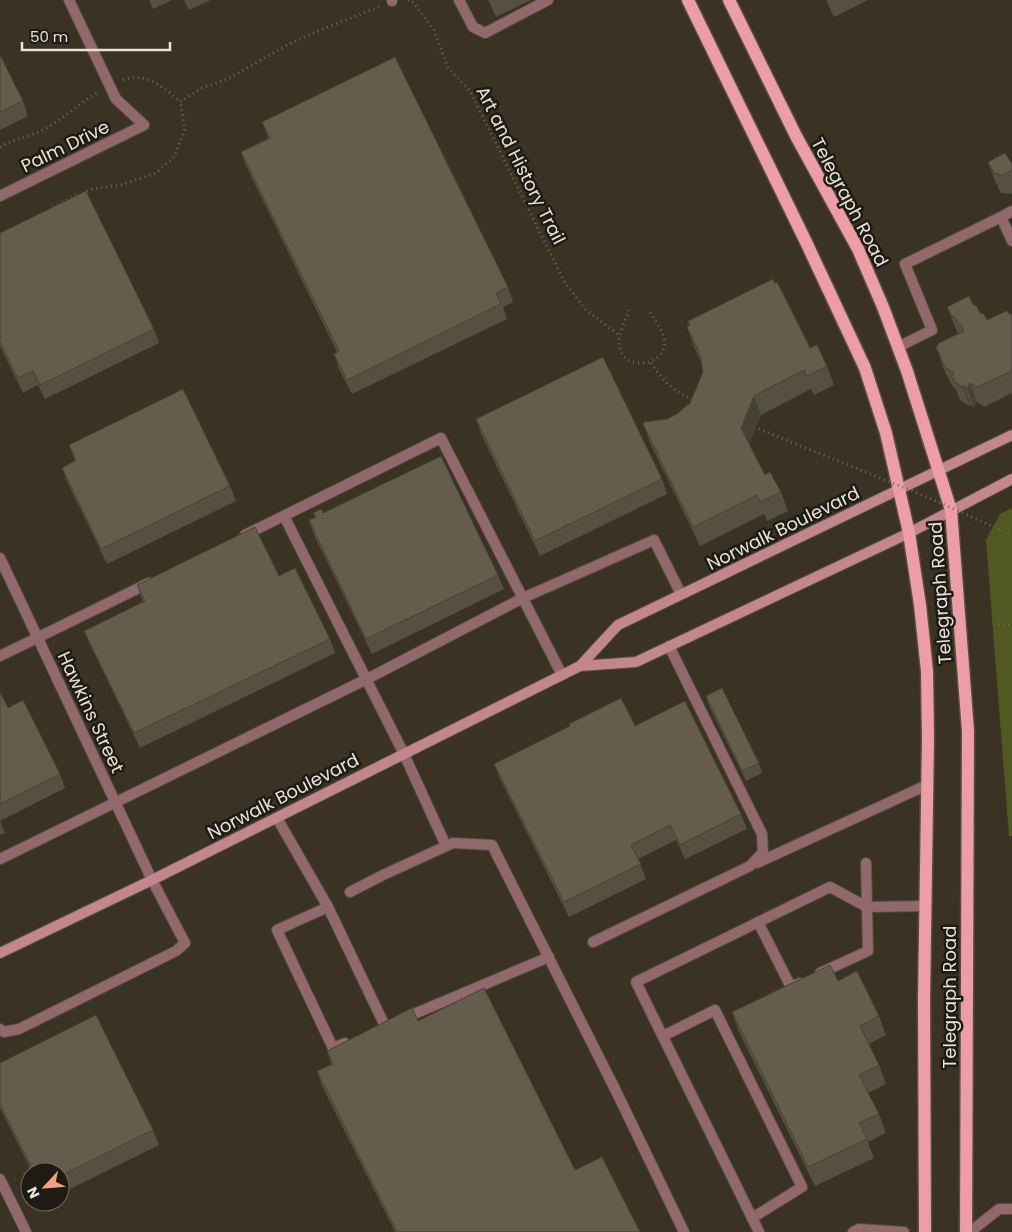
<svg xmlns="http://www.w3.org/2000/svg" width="1012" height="1232" viewBox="0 0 1012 1232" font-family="Poppins,sans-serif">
<rect width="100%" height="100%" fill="#3a3323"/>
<!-- green -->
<polygon fill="#525821" points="1012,508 1012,836 1009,836 986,540 1000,514"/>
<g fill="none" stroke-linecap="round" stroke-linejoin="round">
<!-- service casing -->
<g stroke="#564f40" stroke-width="12">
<g id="service">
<polyline points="69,0 116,99 144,125"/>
<polyline points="392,0 392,1"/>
<polyline points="459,0 473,27 485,33 548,0"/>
<polyline points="1012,211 1001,217 1012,241"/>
<polyline points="898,347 932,330 905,264 1001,217"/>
<polyline points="284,516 404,754 446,846"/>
<polyline points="245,535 441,438 562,675"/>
<polyline points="0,656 149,583"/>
<polyline points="277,818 328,907 277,930 333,1048 345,1043"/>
<polyline points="0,859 367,679 523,598 654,540 681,594"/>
<polyline points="757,863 927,785"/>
<polyline points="350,892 383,875 453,843 492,845 616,1091 684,1232"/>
<polyline points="328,907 385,1026"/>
<polyline points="758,922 791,987 800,983"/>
<polyline points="593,942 750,866 763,852 762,834 669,646"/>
<polyline points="820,973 868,951 866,863"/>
<polyline points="402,1019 549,957"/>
<polyline points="0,1029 4,1032 19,1029 176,951 185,943 152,880"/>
<polyline points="663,1036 715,1010 802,1187 752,1218"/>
<polyline points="0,1179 26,1232"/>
<polyline points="759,1232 636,982 830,887 867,907 926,906"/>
</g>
</g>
<!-- minor casing -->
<g stroke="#564f40" stroke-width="12">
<g id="minor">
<polyline points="0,196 144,125"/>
<polyline points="0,558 152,880"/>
<polyline points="853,1232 859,1229 904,1232"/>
<polyline points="970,1232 999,1209 1012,1209"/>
</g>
</g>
<!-- secondary casing -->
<g stroke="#564f40" stroke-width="12">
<g id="secondary">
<polyline points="580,666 636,662 909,533 1012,479"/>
<polyline points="0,953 152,880 580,666 618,625 1012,435"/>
</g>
</g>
<!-- primary casing -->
<g stroke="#564f40" stroke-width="15">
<g id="primary">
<polyline points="688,0 806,242 865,368 886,433 909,533 920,605 927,671 928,738 924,1000 925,1232"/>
<polyline points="729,0 796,136 858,249 883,307 907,371 951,510 968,731 966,1232"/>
</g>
</g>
<!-- path -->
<g stroke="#6e685a" stroke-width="3" stroke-dasharray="1 4" stroke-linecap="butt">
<polyline points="408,0 412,1 434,30 448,68 470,91 565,283 585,309 620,336"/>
<path d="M123,80c23,-8 41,7 57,22l22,-14 26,-9 59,-34 36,-16 56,-22"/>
<path d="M0,147c13,-8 29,-10 43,-17 20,-11 35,-26 54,-37"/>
<polyline points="82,193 92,189 121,185 156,173 175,156 185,129 180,102"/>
<polyline points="53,207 76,195"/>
<path d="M629,310c-3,9 -10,23 -10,33 1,30 50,25 45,-5 -2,-9 -10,-19 -15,-27"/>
<path d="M651,363c14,20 20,26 43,38"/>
<polyline points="993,624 1012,625"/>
</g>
<!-- service -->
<use href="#service" stroke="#91696d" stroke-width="10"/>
<!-- minor -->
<use href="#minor" stroke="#91696d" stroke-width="10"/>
<!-- secondary -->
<use href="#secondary" stroke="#c4868d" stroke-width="10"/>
<!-- primary -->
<use href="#primary" stroke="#ec9da5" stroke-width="12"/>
<!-- path-bridge -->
<polyline stroke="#6e685a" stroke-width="3" stroke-dasharray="1 4" stroke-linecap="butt" points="754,427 927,497 1012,535"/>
</g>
<!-- wall -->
<g fill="#565041">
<polygon points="149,0 172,0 153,9"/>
<polygon points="184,0 211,0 189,10"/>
<polygon points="488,0 531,0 496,17"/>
<polygon points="826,0 868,0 834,17"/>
<polygon points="0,55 23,101 28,116 0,130"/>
<polygon points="262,122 508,287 513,302 503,307 507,319 352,394 339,369 334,354 337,352 246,166 241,152 268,138"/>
<polygon points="988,162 1012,164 1012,193 1010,194 1001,193 995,181"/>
<polygon points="0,233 154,329 159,343 45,399 38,385 23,393 0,346"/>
<polygon points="974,306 987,320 1012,315 1012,393 984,407 977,402 974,407 971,405 970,406 960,400 955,388 952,386 943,367 936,347 958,334 947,307"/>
<polygon points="688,321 810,348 827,366 834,385 814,395 811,389 761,415 749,444 765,475 781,492 788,511 767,521 764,514 700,546 650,443 643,424 667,419 677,414 690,403 703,372 701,362 694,347 687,327 689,325"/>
<polygon points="476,419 662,479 667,494 540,556 481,434"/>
<polygon points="69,445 230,486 236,501 107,564 67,482 62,468 75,461"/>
<polygon points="313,513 323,513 498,575 504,589 372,654 314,535 309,520 315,517"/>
<polygon points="279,576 330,639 335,653 140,748 90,645 84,631 143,602 137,585"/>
<polygon points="0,692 8,708 60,774 65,788 0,821 5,833 0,835"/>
<polygon points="706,696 759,763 762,773 746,781 709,706"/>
<polygon points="635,726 741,814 747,829 685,859 676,840 638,859 646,879 569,917 500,779 494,764"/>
<polygon points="838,981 879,1016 886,1035 869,1044 879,1065 886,1084 868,1093 879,1114 886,1133 868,1142 874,1158 815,1186 739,1032 732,1012"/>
<polygon points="418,1021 575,1170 640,1232 395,1232 322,1086 317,1071 331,1064 327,1051"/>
<polygon points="0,1063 153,1130 159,1145 60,1194 60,1172 32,1172 0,1108"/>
</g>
<!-- shaded-wall -->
<g fill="#464135">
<polygon points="970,383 977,402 974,407 967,388"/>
<polygon points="964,385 971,405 970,406 963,387"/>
<polygon points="754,396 761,415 748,447 741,428"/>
</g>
<!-- building -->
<g fill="#645d4c" stroke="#464135">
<polygon points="0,55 23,101 0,112"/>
<polygon points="395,57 508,287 496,293 501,304 347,380 334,354 339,351 241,152 270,138 262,122"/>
<polygon points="1005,153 1012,164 1012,170 1003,175 994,173 988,162"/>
<polygon points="86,191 154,329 40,385 33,371 18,378 0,342 0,233"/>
<polygon points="773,279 775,283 777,282 810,348 817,345 827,366 807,376 804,370 754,396 741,428 765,475 770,472 781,492 760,502 757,495 693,527 643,424 644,422 667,419 677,414 690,403 703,372 700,355 687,327 690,325 688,321"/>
<polygon points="969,296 974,306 976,305 981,314 983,313 987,320 1006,311 1012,315 1012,371 977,387 970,383 967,388 964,385 963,387 953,381 955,379 951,377 954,373 945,367 936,347 939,343 964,331 961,324 959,325 954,316 952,317 947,307"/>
<polygon points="603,357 662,479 535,541 476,419"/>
<polygon points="183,389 230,486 101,549 62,468 76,460 69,445"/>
<polygon points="441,456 498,575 366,639 309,520 316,517 313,513 321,509 323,513"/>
<polygon points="255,527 279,576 295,568 330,639 134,733 84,631 145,601 137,585"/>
<polygon points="722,688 759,763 742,771 706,696"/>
<polygon points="0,692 8,708 23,700 60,774 0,804"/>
<polygon points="621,698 635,726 685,701 741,814 680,845 670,825 631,845 641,864 564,902 494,764 570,726 569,724"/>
<polygon points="830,965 838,981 857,971 879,1016 860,1026 879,1065 859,1075 879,1114 859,1123 867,1139 808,1167 732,1012"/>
<polygon points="484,988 575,1170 602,1157 640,1232 397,1232 317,1071 333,1064 327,1051 412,1008 418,1021"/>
<polygon points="96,1015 153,1130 60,1176 60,1172 34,1172 0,1104 0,1063"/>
</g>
<g text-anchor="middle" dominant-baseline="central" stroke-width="5" stroke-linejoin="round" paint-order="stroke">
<!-- street labels -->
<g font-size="18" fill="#e7e3d9" stroke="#1e1b14">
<text transform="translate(65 146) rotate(-26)">Palm Drive</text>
<text transform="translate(521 165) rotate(63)">Art and History Trail</text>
<text transform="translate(850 202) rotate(62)">Telegraph Road</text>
<text transform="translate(783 528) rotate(-26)">Norwalk Boulevard</text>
<text transform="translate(940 593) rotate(-94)">Telegraph Road</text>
<text transform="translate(91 712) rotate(65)">Hawkins Street</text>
<text transform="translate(283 796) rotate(-27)">Norwalk Boulevard</text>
<text transform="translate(949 997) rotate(-90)">Telegraph Road</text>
</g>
</g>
<!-- north arrow -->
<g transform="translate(45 1187) rotate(244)"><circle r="24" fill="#1e1b14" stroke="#6e6b63"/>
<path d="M0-4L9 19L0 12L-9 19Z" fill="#f39f82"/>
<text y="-8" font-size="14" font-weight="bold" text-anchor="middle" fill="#e7e3d9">N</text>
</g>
<!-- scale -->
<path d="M22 42v8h148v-8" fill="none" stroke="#e7e3d9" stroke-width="2.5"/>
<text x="30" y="42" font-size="15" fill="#e7e3d9" stroke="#1e1b14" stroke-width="4" paint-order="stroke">50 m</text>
</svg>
